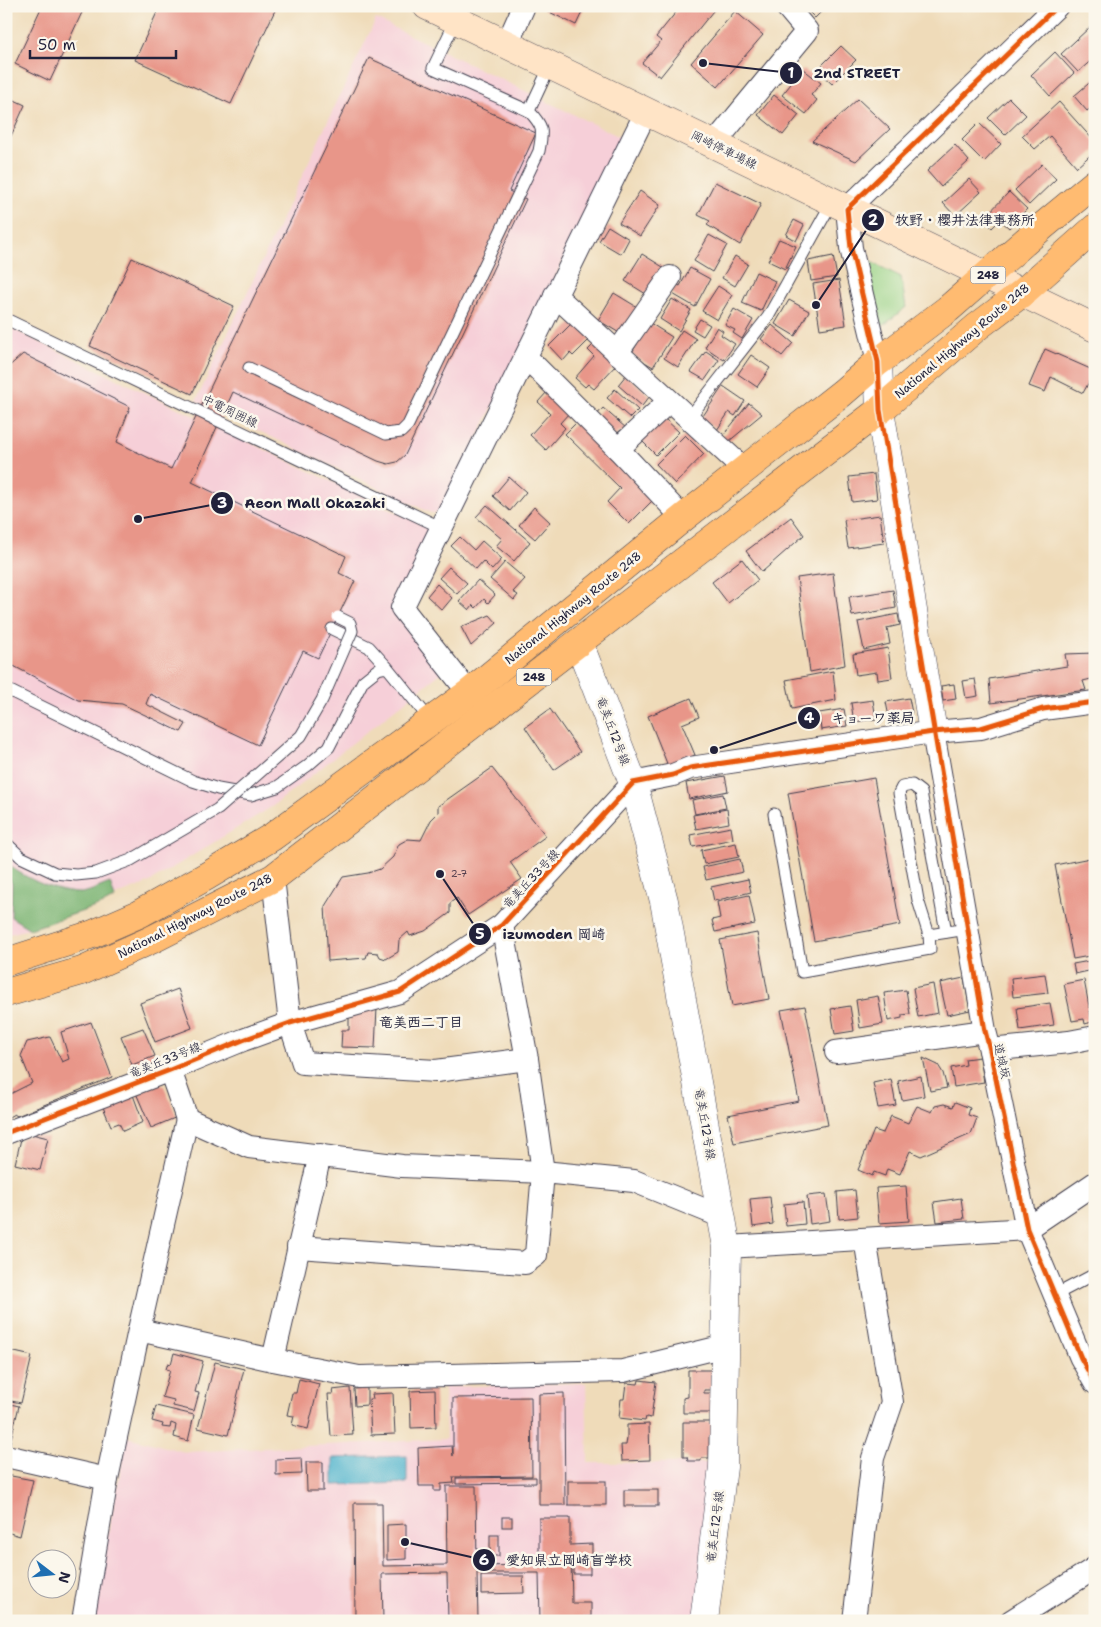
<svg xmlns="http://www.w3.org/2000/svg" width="1101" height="1627" viewBox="0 0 1101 1627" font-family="'Shantell Sans','Klee One',sans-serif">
<rect width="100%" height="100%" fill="#fbf7ec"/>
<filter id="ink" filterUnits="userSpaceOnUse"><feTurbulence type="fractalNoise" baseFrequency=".02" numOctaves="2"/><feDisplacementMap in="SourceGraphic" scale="10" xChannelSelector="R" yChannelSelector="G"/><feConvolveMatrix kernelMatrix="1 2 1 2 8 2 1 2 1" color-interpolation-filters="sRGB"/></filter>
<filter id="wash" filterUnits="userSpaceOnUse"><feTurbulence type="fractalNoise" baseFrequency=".0096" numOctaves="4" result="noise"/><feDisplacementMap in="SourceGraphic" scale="20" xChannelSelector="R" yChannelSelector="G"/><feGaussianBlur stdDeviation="1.12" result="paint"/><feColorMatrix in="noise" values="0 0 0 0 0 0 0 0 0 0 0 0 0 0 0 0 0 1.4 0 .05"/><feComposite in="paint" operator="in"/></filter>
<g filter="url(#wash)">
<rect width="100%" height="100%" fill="#efdbb9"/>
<!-- built -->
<g fill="#f6cfd8">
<polygon points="376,19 622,138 442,512 431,513 196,401"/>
<polygon points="6,326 433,530 394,610 442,672 273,806 148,883 36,927 6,935"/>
<polygon points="586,1383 588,1463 713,1463 696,1621 91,1621 127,1437 185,1452 446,1439 444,1387"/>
</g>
<!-- green -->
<polygon fill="#98d285" stroke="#5d7a60" points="867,260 901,277 906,307 879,329"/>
<!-- forest -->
<path fill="#7ab472" stroke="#4e6b56" d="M6,863c18,15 51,30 75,30 9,-1 20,-7 29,-10l5,15 -11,6 -74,25 -19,-12 1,-33 -6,-14z"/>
<!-- water -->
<polygon fill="#4eb3cd" stroke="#386a84" points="407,1456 407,1483 333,1485 333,1458"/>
<g id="blocks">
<!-- building -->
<g fill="#e89689">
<polygon points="42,6 85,6 50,81 15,64"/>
<polygon points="160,6 277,6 231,104 135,60"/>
<polygon points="537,6 585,6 576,25"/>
<polygon points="681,6 717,6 660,77 642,63 661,41 656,37"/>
<polygon points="803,6 827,6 815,18"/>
<polygon points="735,11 763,35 718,87 691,63"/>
<polygon points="1090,27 1095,31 1095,57 1078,72 1061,54"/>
<polygon points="841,46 856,60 832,84 817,70"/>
<polygon points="1055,52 1074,73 1050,96 1031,75"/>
<polygon points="369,58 536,133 509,191 526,199 405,455 397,462 388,464 378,461 233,392 192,482 346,556 339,573 355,581 318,658 303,651 258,745 150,694 146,704 186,724 181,732 122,704 78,700 6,662 6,369 23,354 130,407 117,442 171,469"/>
<polygon points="803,69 821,83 811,95 817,100 806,114 782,95"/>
<polygon points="1095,78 1095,105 1087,111 1074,96"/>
<polygon points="774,95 799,115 783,135 758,115"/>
<polygon points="6,96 25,105 6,147"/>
<polygon points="1009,98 1026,115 1005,135 988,118"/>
<polygon points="858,99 890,129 856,161 812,141"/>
<polygon points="1059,102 1095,142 1095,151 1077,167 1050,136 1035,149 1022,136"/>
<polygon points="979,123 1001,144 984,162 962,140"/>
<polygon points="955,145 969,161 941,187 927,171"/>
<polygon points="1042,164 1056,179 1029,205 1015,190"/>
<polygon points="969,179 981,192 955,216 943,203"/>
<polygon points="715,182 761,204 740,245 707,225 710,221 698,215"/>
<polygon points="640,191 660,205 640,236 619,223"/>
<polygon points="1009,192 1027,209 1009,228 1000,220 992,228 983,219"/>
<polygon points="794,220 804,225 796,241 786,235"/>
<polygon points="608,226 629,239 621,254 599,241"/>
<polygon points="709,235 727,245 712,272 694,261"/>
<polygon points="779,239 796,246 785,269 768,261"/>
<polygon points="642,254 663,267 646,294 625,281"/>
<polygon points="735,256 748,264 735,286 722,278"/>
<polygon points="833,256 837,277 811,281 808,261"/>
<polygon points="132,258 234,306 192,394 90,346"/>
<polygon points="690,268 710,279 695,307 671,293 676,284 680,286"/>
<polygon points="756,272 775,281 761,311 742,303"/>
<polygon points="839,280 846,325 820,329 813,284"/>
<polygon points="718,286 732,295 717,320 702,311"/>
<polygon points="614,293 637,307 621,334 598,320"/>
<polygon points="672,299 691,310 679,331 660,319"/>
<polygon points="789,300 809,311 795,336 775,324"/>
<polygon points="734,309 753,320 742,339 733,333 735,330 725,325"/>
<polygon points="700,319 710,325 703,336 693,330"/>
<polygon points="574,321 591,338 573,356 570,353 563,361 549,346"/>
<polygon points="650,323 672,337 653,367 631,354"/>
<polygon points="772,325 793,343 782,356 761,339"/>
<polygon points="717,327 723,331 721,335 735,344 724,360 705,347"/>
<polygon points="682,330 696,339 678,367 664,358"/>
<polygon points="594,344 616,365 594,389 588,384 585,387 575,378 594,356 588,350"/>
<polygon points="1045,349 1095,371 1083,393 1051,377 1045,392 1029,386"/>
<polygon points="706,351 719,360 705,380 691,372"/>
<polygon points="751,355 770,368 757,387 738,374"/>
<polygon points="626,375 650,396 642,406 618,385"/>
<polygon points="723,386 745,401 735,416 729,412 717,430 701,419"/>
<polygon points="615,389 638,410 630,418 607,398"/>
<polygon points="547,392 569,413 560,423 565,428 546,450 530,435 550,413 538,402"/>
<polygon points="749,403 762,414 728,442 722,437"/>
<polygon points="603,408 626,428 623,432 621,430 615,435 595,417"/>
<polygon points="664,418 679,432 656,455 642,441"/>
<polygon points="577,422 655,498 629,524 607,502 620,488 565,434"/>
<polygon points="685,435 704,454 675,484 656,464"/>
<polygon points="874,474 877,499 852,502 849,477"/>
<polygon points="509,477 526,492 510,511 493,496"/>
<polygon points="487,505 530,542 514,561 496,546 502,539 476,517"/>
<polygon points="534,507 550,522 535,539 519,525"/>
<polygon points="880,515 884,543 848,548 844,520"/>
<polygon points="791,517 804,535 762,572 746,551"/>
<polygon points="460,537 474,550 482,541 502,559 492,570 483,561 476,569 451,546"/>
<polygon points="742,559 758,580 728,603 712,582"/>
<polygon points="505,562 525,579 513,592 518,595 514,600 490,579"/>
<polygon points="449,567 467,583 457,594 439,578"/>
<polygon points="833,573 845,665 810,672 797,578"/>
<polygon points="478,580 495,595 488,603 484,599 476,608 473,605 469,610 459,601"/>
<polygon points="437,584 452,598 442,610 427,596"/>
<polygon points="893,590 896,608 852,616 849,597"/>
<polygon points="898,614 900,625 887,628 890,644 864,650 858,622"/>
<polygon points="490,615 497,623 471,646 461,627"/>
<polygon points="888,648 892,678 878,680 877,672 856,675 853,654"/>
<polygon points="1095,653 1095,678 1083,681 1086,690 991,703 989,679 1067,666 1065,654"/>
<polygon points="833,671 836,700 792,709 786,680"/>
<polygon points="975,679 978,696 966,698 963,681"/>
<polygon points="954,684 956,699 943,701 941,686"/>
<polygon points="691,698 699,717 682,724 695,755 668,766 648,716"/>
<polygon points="909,698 912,713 889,717 886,702"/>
<polygon points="873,700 876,719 854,722 851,703"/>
<polygon points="550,709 580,752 554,770 525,727"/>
<polygon points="844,709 847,726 821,730 819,713"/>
<polygon points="492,768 546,836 510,862 522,879 468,915 457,898 450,903 450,913 425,931 410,936 408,932 399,940 398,952 386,959 380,957 378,953 368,952 366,958 328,961 325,906 343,877 368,873 380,869 393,857 399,844 408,839 421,840 431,820 438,813 438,806"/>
<polygon points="725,776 728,791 689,799 686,783"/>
<polygon points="874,778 900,925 814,941 788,793"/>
<polygon points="723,794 726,808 695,814 692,800"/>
<polygon points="727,809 729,823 696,829 693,815"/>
<polygon points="731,827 733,839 693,847 690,835"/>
<polygon points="736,843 739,857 704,864 701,850"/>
<polygon points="1095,857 1095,955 1073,959 1055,865"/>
<polygon points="740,859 743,872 706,880 703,867"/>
<polygon points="748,879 751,892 714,901 711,887"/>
<polygon points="749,895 755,924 715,932 712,920 720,918 717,902"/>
<polygon points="757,933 769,999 732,1006 720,940"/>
<polygon points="1095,960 1095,974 1093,970 1075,974 1073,964"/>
<polygon points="1045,974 1048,993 1013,997 1011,978"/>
<polygon points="964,978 970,1010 947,1015 940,983"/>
<polygon points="1084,980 1092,1022 1085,1024 1084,1019 1072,1021 1064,984"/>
<polygon points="933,984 938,1013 918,1017 913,988"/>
<polygon points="178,989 192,1028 155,1042 140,1003"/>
<polygon points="906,990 910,1014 902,1015 902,1018 888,1021 884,993"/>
<polygon points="878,996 883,1024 860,1028 856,1000"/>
<polygon points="1050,1003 1054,1025 1020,1030 1017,1008"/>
<polygon points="805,1006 828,1125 734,1143 728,1115 799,1101 781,1010"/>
<polygon points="850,1006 854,1031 835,1034 831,1009"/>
<polygon points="349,1007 377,1008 375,1048 341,1047 342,1030 349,1030"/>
<polygon points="91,1022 112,1077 17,1116 14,1114 7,1118 6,1096 32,1083 21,1056 27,1042 50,1037 62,1062 69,1059 61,1032"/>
<polygon points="143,1028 155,1056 132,1065 121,1036"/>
<polygon points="980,1057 984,1082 954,1087 951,1068 966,1065 965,1059"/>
<polygon points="923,1058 938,1065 943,1073 947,1088 930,1091"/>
<polygon points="921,1076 924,1096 902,1100 898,1081"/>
<polygon points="891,1079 896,1105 878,1108 873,1083"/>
<polygon points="158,1084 164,1086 177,1117 151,1128 136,1093"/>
<polygon points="133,1095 143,1122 123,1131 119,1123 111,1126 103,1107"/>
<polygon points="955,1102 970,1108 968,1115 977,1118 971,1134 921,1156 910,1151 900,1174 887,1169 885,1176 874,1172 872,1176 858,1170 874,1130 883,1133 891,1116 908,1123 917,1106 932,1112 935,1106 944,1104 953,1107"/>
<polygon points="32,1134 48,1138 40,1170 15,1164 21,1139"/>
<polygon points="906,1186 909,1221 879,1223 876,1188"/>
<polygon points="855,1190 858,1217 839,1219 837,1192"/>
<polygon points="826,1194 830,1221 810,1224 807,1196"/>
<polygon points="770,1197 773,1224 753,1227 750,1199"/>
<polygon points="961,1198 964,1219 937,1222 934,1202"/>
<polygon points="803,1202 805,1224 786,1226 784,1204"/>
<polygon points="6,1350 32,1356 21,1403 6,1400"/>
<polygon points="174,1353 203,1361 195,1392 199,1393 194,1411 173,1406 174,1400 162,1397 170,1370 166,1369 168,1363 171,1364"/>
<polygon points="215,1362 244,1369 228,1435 198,1428"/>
<polygon points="688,1370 712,1370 712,1390 704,1390 704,1393 711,1393 711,1413 683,1413 683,1398 688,1397"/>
<polygon points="299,1379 319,1384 308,1429 292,1425 294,1416 287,1415 292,1393 296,1393"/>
<polygon points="639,1380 656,1382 651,1418 646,1417 645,1421 619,1418 621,1399 624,1399 626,1383 638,1384"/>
<polygon points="350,1388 353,1435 331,1436 328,1394 333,1394 332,1390"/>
<polygon points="367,1388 367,1405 355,1406 354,1389"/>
<polygon points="435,1390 436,1427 411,1428 410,1391"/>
<polygon points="393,1393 395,1434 371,1435 369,1399 373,1399 372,1394"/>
<polygon points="564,1393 565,1505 539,1505 539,1394"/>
<polygon points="531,1397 532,1476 453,1477 454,1483 441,1484 441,1491 434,1491 434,1486 419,1486 418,1448 452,1446 453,1456 453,1398"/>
<polygon points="6,1403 19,1406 10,1443 6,1442"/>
<polygon points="156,1406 194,1415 188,1441 174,1437 176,1425 171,1423 170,1428 162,1427 163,1424 152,1421"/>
<polygon points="683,1422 713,1422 713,1436 709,1437 709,1458 701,1458 701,1461 688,1461 687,1457 683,1457"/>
<polygon points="649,1424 650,1460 622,1461 621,1445 626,1445 627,1438 627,1425"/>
<polygon points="301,1458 302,1474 276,1475 276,1459"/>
<polygon points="306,1462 323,1462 323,1491 307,1491"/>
<polygon points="6,1475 33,1480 20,1536 6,1532"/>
<polygon points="536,1477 536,1483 456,1484 456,1478"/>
<rect x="568" y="1481" width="38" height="24"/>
<polygon points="446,1486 476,1486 477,1566 539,1565 539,1518 570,1518 570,1545 592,1544 592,1559 571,1559 572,1603 591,1603 591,1617 571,1618 571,1621 540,1621 539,1573 477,1573 478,1621 448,1621 447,1573 382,1574 383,1621 355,1621 354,1503 382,1503 383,1566 447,1565"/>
<rect x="624" y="1490" width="34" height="16"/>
<rect x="502" y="1517" width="10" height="10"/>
<polygon points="406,1524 406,1559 387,1560 387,1525"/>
<rect x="490" y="1535" width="9" height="21"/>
<polygon points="590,1560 590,1574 573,1574 573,1561"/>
<polygon points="481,1576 523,1576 524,1593 481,1594"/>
</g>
</g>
</g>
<g filter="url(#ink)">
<use href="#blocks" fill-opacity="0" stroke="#413e4e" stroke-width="1"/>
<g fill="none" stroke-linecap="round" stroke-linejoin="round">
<!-- service casing -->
<g stroke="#413e4e" stroke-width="13">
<g id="service">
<polyline points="456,20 433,68 529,111"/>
<polyline points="6,319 442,528"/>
<path d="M249,368l137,66 15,-2 7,-7 131,-274c4,-21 5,-24 -10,-40l21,-45"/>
<polyline points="689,418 768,317 832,202"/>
<polyline points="332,629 369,647 387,667"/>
<polyline points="6,689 193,781 218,789 251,795 277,787 307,766 329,747 363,681 378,669 387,667 431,721"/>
<polyline points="774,814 802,972 930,949 929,935 967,929"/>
<polyline points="6,843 21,857"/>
<polyline points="929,935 918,900 899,793 902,787 912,785 921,792 946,932"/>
<polyline points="1055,1295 1095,1274"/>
</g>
</g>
<!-- minor casing -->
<g stroke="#413e4e" stroke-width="24">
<g id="minor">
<polyline points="507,44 524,6"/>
<polyline points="714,144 807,31 786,6"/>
<polyline points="555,295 745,470"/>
<polyline points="617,353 670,277"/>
<polyline points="526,357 618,449 683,518"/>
<polyline points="878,362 851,248 847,209 1057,6"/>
<polyline points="618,449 669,401"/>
<polyline points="469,693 402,608 646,112"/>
<polyline points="933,732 985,1031 990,1050 1027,1229 1081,1358 1095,1383"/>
<polyline points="273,878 290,1023 303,1063 436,1071 527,1059"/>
<polyline points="990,1050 1069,1042 1095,1037"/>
<polyline points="836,1052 985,1031"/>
<polyline points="170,1070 187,1119 249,1147 402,1166 543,1172 634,1181 720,1216"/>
<polyline points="6,1133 170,1070 243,1040 290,1023 400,992 502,925 633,783 673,775 690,768 933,732 981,728 1043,709 1095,702"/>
<polyline points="298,1247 525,1263 536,1255 543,1172 527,1059 502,925"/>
<polyline points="727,1247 1027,1229 1095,1183"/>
<polyline points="139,1330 273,1360 359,1377 623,1371 725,1346"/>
<polyline points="273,1360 320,1155"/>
<polyline points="6,1456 107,1479"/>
<polyline points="83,1621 107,1479 139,1330 187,1119"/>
<polyline points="854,1621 873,1458 892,1402 865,1239"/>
<polyline points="1011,1621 1095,1568"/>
</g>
</g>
<!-- tertiary casing -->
<g stroke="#413e4e" stroke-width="29">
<g id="tertiary">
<polyline points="878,362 880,410 933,732"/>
<polyline points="579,643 633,783 664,901 727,1247 723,1467 704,1621"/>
</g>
</g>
<!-- secondary casing -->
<g stroke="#413e4e" stroke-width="29">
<polyline id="secondary" points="427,6 1095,328"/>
</g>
<!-- trunk casing -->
<g stroke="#413e4e" stroke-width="29">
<g id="trunk">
<polyline points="6,962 93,934 139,914 207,876 272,837 469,693 683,518 842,393 878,362 948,309 1043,226 1095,183"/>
<polyline points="6,993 82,971 151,940 273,878 880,410 977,327 1022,293 1095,228"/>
</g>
</g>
<!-- service -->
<use href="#service" stroke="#fff" stroke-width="11"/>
<!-- minor -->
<use href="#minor" stroke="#fff" stroke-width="22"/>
<!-- tertiary -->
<use href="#tertiary" stroke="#fff" stroke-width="28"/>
<!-- secondary -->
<use href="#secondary" stroke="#ffe4c6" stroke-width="28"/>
<!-- trunk -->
<use href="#trunk" stroke="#ffbb71" stroke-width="28"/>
<!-- service-bridge casing -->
<g stroke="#413e4e" stroke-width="13" stroke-linecap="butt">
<polyline id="service-bridge" points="21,857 55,873 76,875 96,873 131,860 218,809 301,736 322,700 352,631 350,623 338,617"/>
</g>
<!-- service-bridge -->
<use href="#service-bridge" stroke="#fff" stroke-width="11"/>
<!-- cycleway casing -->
<g stroke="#fbf7ec" stroke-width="8">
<g id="cycleway">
<polyline points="1057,6 847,209 851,248 878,362 880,410 985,1031 990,1050 1027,1229 1081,1358 1095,1383"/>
<polyline points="6,1133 170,1070 243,1040 290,1023 400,992 502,925 633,783 673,775 690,768 933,732 981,728 1043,709 1095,702"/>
</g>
</g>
<!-- cycleway -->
<use href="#cycleway" stroke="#e8590c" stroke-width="5"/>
</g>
</g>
<g text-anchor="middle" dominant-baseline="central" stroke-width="5" stroke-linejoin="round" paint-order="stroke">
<!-- number labels -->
<g font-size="10" fill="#543f4e">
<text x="459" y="873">2-7</text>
</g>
<!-- shield labels -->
<g fill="#fbf7ec" stroke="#636270" stroke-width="1">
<rect x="970.5" y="266.5" width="35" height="17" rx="4"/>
<rect x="516.5" y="668.5" width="35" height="17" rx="4"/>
</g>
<g font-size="11" font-weight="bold" fill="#22223b">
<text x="988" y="275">248</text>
<text x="534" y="677">248</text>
</g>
<!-- street labels -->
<g font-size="12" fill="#22223b" stroke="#fbf7ec">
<text transform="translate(724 150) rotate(26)">岡崎停車場線</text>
<text transform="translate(962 341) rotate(-40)">National Highway Route 248</text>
<text transform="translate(230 411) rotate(26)">中電周囲線</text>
<text transform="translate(573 608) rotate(-39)">National Highway Route 248</text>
<text transform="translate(613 731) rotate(69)">竜美丘12号線</text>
<text transform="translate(531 879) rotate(-47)">竜美丘33号線</text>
<text transform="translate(195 916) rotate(-27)">National Highway Route 248</text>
<text transform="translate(165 1060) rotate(-22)">竜美丘33号線</text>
<text transform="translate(1002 1061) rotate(77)">道城坂</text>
<text transform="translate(705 1124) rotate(80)">竜美丘12号線</text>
<text transform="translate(715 1527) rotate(-83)">竜美丘12号線</text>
</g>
<!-- neighbourhood labels -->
<g font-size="14" font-weight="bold" fill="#22223b" stroke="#fbf7ec">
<text x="421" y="1022">竜美西二丁目</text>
</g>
</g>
<!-- callouts -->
<path fill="none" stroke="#22223b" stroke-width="2" d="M703 63L791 73M816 305L873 220M138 519L222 503M714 750L809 718M440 874L480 934M405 1542L484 1560"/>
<g fill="#22223b" stroke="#fbf7ec" stroke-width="2">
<circle cx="703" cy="63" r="5"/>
<circle cx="816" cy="305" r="5"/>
<circle cx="138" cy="519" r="5"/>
<circle cx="714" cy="750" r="5"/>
<circle cx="440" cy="874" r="5"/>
<circle cx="405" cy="1542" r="5"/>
<circle cx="791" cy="73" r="12"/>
<circle cx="873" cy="220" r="12"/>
<circle cx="222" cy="503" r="12"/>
<circle cx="809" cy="718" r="12"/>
<circle cx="480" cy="934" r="12"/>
<circle cx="484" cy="1560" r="12"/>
</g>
<g font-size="15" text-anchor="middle" font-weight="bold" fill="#fff">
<text x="791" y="78">1</text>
<text x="873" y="225">2</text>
<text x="222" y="508">3</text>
<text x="809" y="723">4</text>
<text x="480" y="939">5</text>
<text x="484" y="1565">6</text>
</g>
<g font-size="14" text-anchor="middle" font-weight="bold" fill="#22223b" stroke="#fbf7ec" stroke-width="5" stroke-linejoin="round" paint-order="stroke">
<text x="857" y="78">2nd STREET</text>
<text x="965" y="225">牧野・櫻井法律事務所</text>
<text x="315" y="508">Aeon Mall Okazaki</text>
<text x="873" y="723">キョーワ薬局</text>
<text x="554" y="939">izumoden 岡崎</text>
<text x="569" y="1565">愛知県立岡崎盲学校</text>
</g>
<!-- margin -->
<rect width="1101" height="1627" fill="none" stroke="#fbf7ec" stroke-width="25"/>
<!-- north arrow -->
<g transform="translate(52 1574) rotate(106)"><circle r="24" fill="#fbf7ec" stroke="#a4a2a5"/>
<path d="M0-4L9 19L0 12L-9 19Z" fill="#1f6fb2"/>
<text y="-8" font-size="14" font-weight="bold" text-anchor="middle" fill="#22223b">N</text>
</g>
<!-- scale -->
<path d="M30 50v8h146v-8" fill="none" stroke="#22223b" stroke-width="2.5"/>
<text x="38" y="50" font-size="15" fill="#22223b" stroke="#fbf7ec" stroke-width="4" paint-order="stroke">50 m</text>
</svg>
